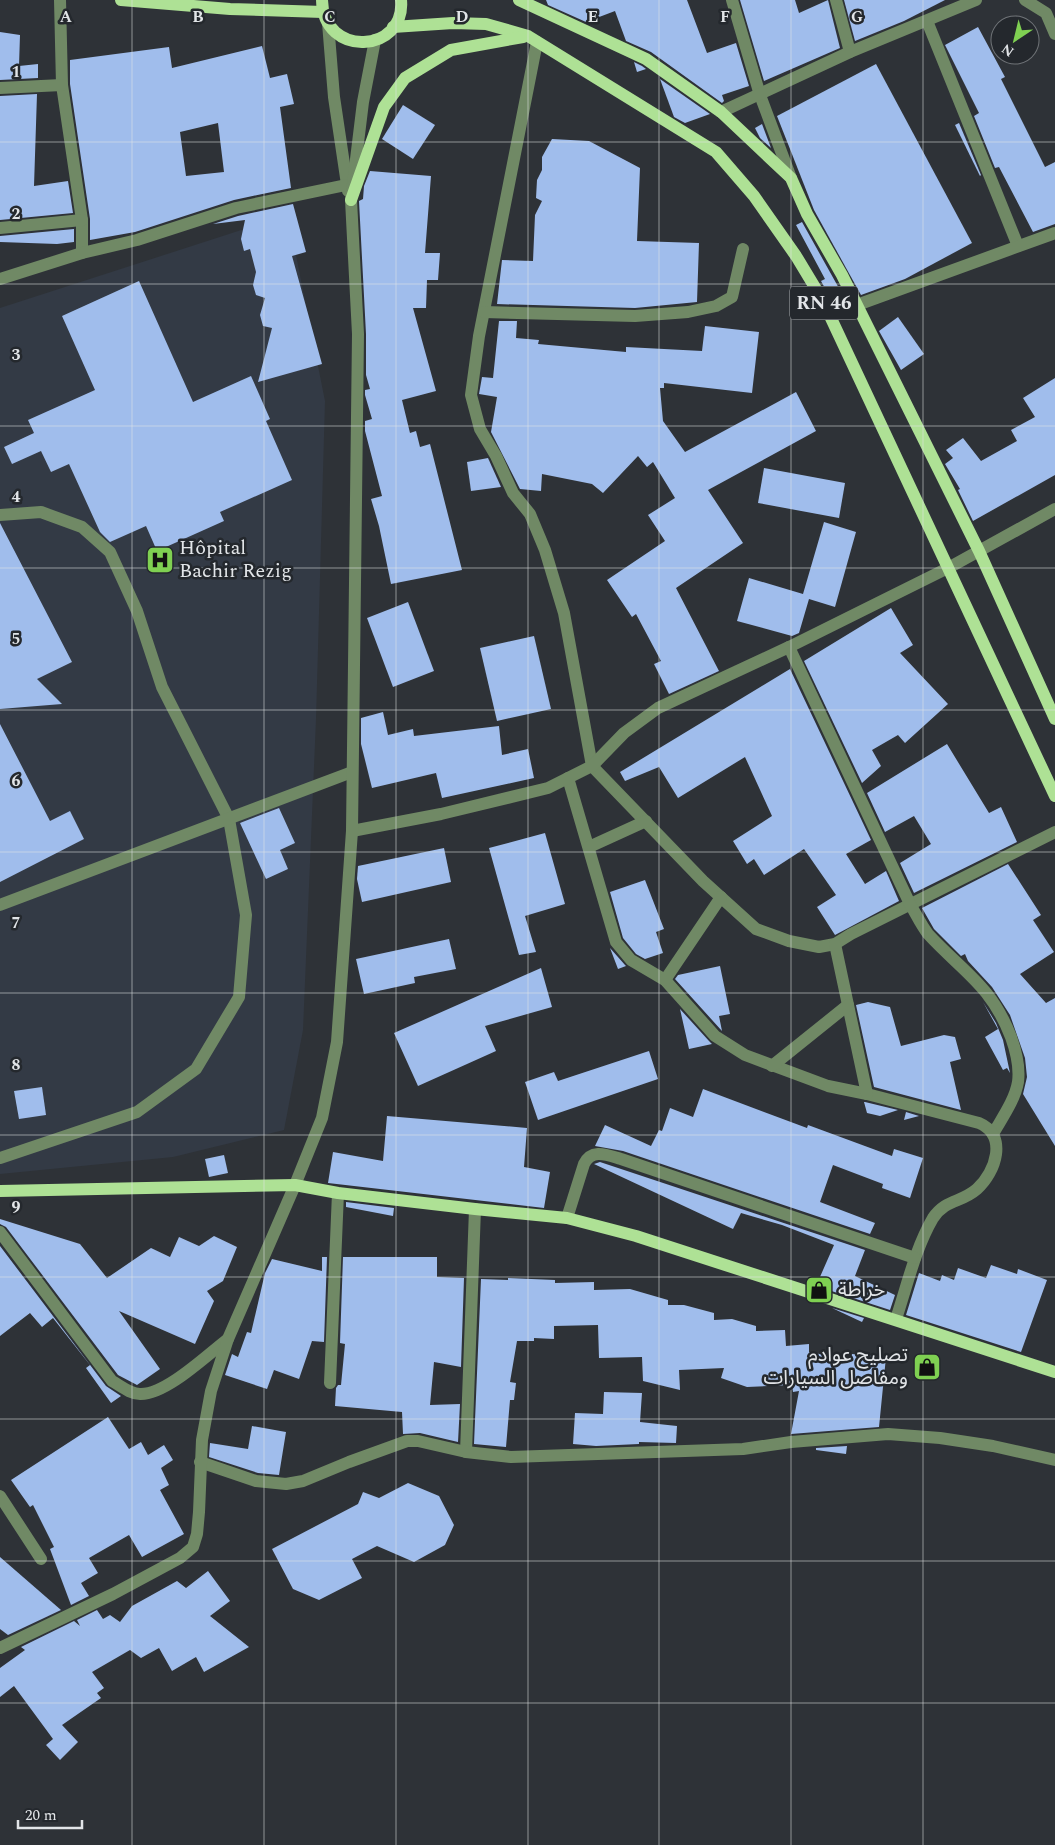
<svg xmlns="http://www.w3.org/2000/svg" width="1055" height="1845" viewBox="0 0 1055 1845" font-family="Spectral,'Noto Sans Arabic',serif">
<rect width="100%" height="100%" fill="#2e3237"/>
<!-- built -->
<polygon fill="#333a45" points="288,215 325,401 316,719 303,1030 284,1130 173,1157 0,1174 0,308"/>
<!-- building -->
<g fill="#a0bdec" fill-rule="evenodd">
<polygon points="546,0 687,0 707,53 736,43 749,86 722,95 724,101 722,103 651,52 626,41 615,11 586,22 548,5"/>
<polygon points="740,0 795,0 799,13 828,0 840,48 764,81"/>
<polygon points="844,0 945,0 904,21 855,41"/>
<polygon points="978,27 1005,77 1001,79 1045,167 1055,162 1055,224 1033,232 999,167 995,168 974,116 979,113 945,45"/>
<polygon points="0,32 20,35 19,66 38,64 38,78 0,80"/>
<path d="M262,46l8,32 17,-4 7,30 -14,3 11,81 -57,12 -99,32 -45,8v-21l-20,-135v-24l99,-13 3,21zM218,123l6,49 -38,4 -6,-44z"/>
<polygon points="634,62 642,66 646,69 637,72"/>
<polygon points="876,64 972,243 905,279 861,295 814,210 777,116"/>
<polygon points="660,79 710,114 685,123 674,117"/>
<polygon points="37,94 34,186 68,181 73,213 0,220 0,96"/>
<polygon points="403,105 435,125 413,159 382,139"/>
<polygon points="959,123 981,175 980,176 955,125"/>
<polygon points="762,124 771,148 760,138 755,128"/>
<polygon points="552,139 589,141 640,168 637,241 699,243 697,302 635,308 497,304 502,260 533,261 535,215 542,201 536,198 537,180 542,170 542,157"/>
<polygon points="370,171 431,176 425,253 440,253 438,280 427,280 426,308 413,308 436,391 402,400 410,433 416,431 420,447 430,444 462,570 391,584 379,526 371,499 382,496 365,431 365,421 372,419 365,395 365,390 370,389 366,375 366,334 359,201 363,199 364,186"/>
<polygon points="293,204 306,252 292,256 322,364 258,382 272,328 263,326 260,315 265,298 256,295 253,285 256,272 250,249 244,251 241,239 245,220 213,224 238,216"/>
<polygon points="802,222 850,308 839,314 821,281 825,279 796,225"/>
<polygon points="74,229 74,242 57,244 0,242 0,236"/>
<polygon points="139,281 193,402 251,376 270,419 266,421 292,480 220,512 224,521 157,551 146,526 110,542 100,532 69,464 51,472 41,451 12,464 4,447 34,433 28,420 95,390 62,316"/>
<polygon points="898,317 924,354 901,370 879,331"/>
<polygon points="499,321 517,321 516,338 539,340 538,344 626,352 626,347 702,351 705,326 759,332 752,393 664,383 664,388 660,388 663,421 685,452 796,392 816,431 708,490 743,543 676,588 719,671 669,694 654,664 661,661 636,614 632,617 607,580 665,541 648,515 675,498 653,462 647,467 638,456 603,493 592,484 542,474 541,491 520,489 491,432 497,397 479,394 482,377 493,378"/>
<polygon points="1055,378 1055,475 973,521 958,490 960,489 945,464 953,458 946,450 963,438 981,461 1017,441 1011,430 1035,417 1023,398"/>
<polygon points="488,458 501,487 471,491 467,462"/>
<polygon points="764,468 845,483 839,518 758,503"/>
<polygon points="824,522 856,532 835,607 809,599 799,633 792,636 737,621 749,578 803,594"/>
<polygon points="0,523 72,662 37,679 62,704 0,709"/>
<polygon points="408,602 434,671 393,687 367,618"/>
<polygon points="891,608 913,645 900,653 948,704 905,743 898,735 872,750 881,766 862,783 804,661"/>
<polygon points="534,636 551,709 497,721 480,648"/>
<polygon points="790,669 871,840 846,854 865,884 886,871 899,901 835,935 817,907 836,895 804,849 764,875 754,859 747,864 733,841 772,816 745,757 678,798 659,767 625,781 620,772"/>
<polygon points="383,712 388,735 413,729 414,736 499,726 502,755 528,749 534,778 442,798 436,773 372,788 361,744 361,718"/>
<polygon points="0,724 50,821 70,811 84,839 0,882"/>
<polygon points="947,744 989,813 1001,807 1017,842 914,893 900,863 931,844 914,816 885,832 867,793"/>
<polygon points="279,808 295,843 280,850 288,869 266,879 240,823"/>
<polygon points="545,833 565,904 525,916 536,952 519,955 489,848"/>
<polygon points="444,848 451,882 362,902 357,879 358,866"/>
<polygon points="1008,864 1041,915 1033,920 1054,952 1020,974 1046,1003 1055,998 1055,1146 1023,1094 1027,1077 1025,1058 1010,1015 992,987 968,961 965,954 961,956 934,929 922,908"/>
<polygon points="645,880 664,929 656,932 663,953 645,959 636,954 623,938 610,892"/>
<polygon points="449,939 456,969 414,977 415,983 364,994 356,959"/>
<polygon points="610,948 625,965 626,966 618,969"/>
<polygon points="720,966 730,1014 719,1016 722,1031 675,979 678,975"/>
<polygon points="541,968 552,1007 485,1026 496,1051 418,1086 394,1033"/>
<polygon points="868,1002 890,1007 901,1046 944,1035 955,1037 961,1059 950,1062 961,1110 874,1087 856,1005"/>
<polygon points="983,1002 996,1023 1003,1040 1010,1073 1007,1068 1003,1070 985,1037 998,1029"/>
<polygon points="680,1009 709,1041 712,1044 689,1049"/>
<polygon points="649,1051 658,1079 538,1120 525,1082 554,1072 558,1081"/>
<polygon points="42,1087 46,1115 19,1119 14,1091"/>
<polygon points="703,1089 807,1128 808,1125 892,1156 894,1149 923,1158 910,1198 882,1188 883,1184 833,1165 820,1202 875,1223 870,1234 623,1151 595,1146 605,1125 651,1146 659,1130 662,1131 670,1108 693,1117"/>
<polygon points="864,1102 865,1102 898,1110 880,1116 867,1113"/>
<polygon points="906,1112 919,1116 904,1120"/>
<polygon points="387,1116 527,1128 524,1167 550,1172 544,1208 328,1183 333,1152 383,1161"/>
<polygon points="224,1155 228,1173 209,1177 205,1159"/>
<polygon points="600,1162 865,1250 855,1276 895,1295 890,1310 816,1286 834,1245 782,1225 741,1213 733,1229 594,1164"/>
<polygon points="346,1202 394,1208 393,1216 346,1207"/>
<polygon points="0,1219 80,1244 107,1278 151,1248 170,1257 179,1237 199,1246 214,1236 237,1247 223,1281 207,1291 214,1301 195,1344 119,1311 160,1369 137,1385 118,1375 6,1227 0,1224"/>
<polygon points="0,1246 106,1386 121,1396 111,1403 86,1368 90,1365 53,1318 42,1327 30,1313 0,1336"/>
<polygon points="322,1257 327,1257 324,1342 312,1341 299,1379 274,1370 267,1389 225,1375 232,1354 238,1357 247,1332 251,1333 265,1273 272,1259 322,1271"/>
<polygon points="343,1257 437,1257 437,1277 464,1278 461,1367 434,1362 430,1405 460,1404 458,1442 420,1433 403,1434 402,1412 335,1406 336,1388 338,1385 341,1385 345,1344 340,1343"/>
<polygon points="991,1265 1017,1274 1018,1269 1047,1280 1021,1352 906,1315 919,1273 940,1281 942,1275 954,1280 958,1268 986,1278"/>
<polygon points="508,1278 555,1280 555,1283 594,1282 594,1290 630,1289 668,1300 668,1305 684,1305 714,1313 714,1320 732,1319 756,1326 756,1331 785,1330 786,1346 809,1344 809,1352 851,1360 852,1354 886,1357 879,1427 791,1434 799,1391 793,1392 792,1385 747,1387 721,1378 724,1368 679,1370 680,1390 643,1381 642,1357 599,1358 598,1325 554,1326 554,1339 534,1338 534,1341 517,1341 510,1382 516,1383 514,1400 510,1400 506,1447 474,1444 481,1279 508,1280"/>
<polygon points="832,1308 864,1318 862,1322"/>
<polygon points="604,1392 642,1393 640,1422 677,1426 676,1443 639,1442 639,1444 596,1446 573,1444 575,1413 603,1414"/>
<polygon points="108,1417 129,1449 141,1442 148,1455 164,1445 173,1460 161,1468 169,1485 160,1490 184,1534 142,1557 129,1535 89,1558 98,1573 81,1583 89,1596 71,1605 50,1549 54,1547 33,1505 30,1507 11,1480"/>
<polygon points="252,1426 286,1432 279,1475 258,1473 209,1457 210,1443 248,1449"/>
<polygon points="847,1446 846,1454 816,1450 816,1448"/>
<polygon points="408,1483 439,1496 454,1525 445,1545 414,1562 377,1546 352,1559 362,1578 319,1600 293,1589 272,1549 358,1504 363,1492 379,1498"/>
<polygon points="0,1557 61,1610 8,1635 0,1629"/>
<polygon points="208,1571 230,1601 210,1616 249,1647 204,1672 196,1657 172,1671 159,1648 141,1658 130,1650 92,1672 104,1688 97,1693 101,1698 62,1725 78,1742 60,1760 46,1745 53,1739 14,1686 0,1697 0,1668 25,1650 21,1647 74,1621 80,1626 77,1620 97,1610 103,1619 110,1615 120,1622 132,1606 177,1581 186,1588"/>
</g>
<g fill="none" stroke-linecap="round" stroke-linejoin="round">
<!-- minor -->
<g stroke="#708965" stroke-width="12">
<polyline points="60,0 62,85 82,220 82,253"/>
<polyline points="732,0 760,95 791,178"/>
<polyline points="836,0 850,52"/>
<polyline points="1025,0 1046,13 1055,34"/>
<polyline points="927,21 1018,246"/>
<polyline points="328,23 334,97 348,191"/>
<polyline points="537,42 479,336 471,395 480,429 496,456 513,493 530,514 545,550 564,613 592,766 703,881 756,929 789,941 819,947 835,944 851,934 1055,832"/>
<polyline points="0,88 62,85"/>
<polyline points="721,112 850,52 976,0"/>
<polyline points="0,228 82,220"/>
<polyline points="0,279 82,253 137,240 236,208 346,185"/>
<polyline points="857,305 1055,233"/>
<polyline points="484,312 635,316 688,312 716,306 732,297 743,249"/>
<polyline points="0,515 41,512 82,527 110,552 137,611 162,687 229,819 246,915 239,997 196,1069 137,1112 0,1158"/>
<path d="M789,647l121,257c6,10 11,21 18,30 35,38 63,51 83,103 5,14 9,30 7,45 -3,18 -16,36 -25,52"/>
<path d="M568,778l48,164 15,18 34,20 50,56 30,19 83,31 39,8 112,29c29,12 17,49 -2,66 -16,14 -31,10 -44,29 -18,31 -26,68 -37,101"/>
<polyline points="352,831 441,814 548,788 592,766 624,733 658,708 789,647 950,567 1055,509"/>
<polyline points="589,847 646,821"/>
<polyline points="0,905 352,772"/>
<polyline points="835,944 867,1094"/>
<polyline points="665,980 721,897"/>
<polyline points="772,1066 848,1005"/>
<path d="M567,1218l17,-54c8,-16 23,-9 37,-5l294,99"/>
<path d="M0,1232l112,149c9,5 18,13 28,13 26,1 68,-40 88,-55"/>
<polyline points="330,1383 338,1193"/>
<polyline points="466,1452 475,1209"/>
<polyline points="200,1462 256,1481 286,1484 303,1481 349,1462 407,1441 418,1441 466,1452 511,1457 743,1449 791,1442 888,1434 940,1438 993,1446 1055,1460"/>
<polyline points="0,1496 41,1559"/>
<polyline points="0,1648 113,1594 180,1558 193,1547 197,1534 199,1512 202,1440 211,1391 228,1339 295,1185 322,1118 337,1042 352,831 358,334 351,200 363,102 375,40"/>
</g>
<!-- major -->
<g stroke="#aee195" stroke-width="12">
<polyline points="121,0 230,9 323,12"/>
<path d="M322,0c1,59 84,53 79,0"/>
<polyline points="519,0 646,59 721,112 791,178 807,214 842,275 979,551 1055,719"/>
<polyline points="393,27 453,23 486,24 528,36 716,152 754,196 796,256 822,299 1055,796"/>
<polyline points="351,200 384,107 405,78 451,50 523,37"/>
<polyline points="0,1191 295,1185 338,1193 475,1209 567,1218 636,1236 1055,1372"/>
</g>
</g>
<!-- grid -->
<path fill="none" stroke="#e2e5e8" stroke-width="1" stroke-opacity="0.55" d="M132,0v1845M264,0v1845M396,0v1845M528,0v1845M659,0v1845M791,0v1845M923,0v1845M0,142h1055M0,284h1055M0,426h1055M0,568h1055M0,710h1055M0,852h1055M0,993h1055M0,1135h1055M0,1277h1055M0,1419h1055M0,1561h1055M0,1703h1055"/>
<!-- icons -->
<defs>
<g id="hospital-square" transform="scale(1.4375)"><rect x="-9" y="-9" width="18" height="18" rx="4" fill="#7fd052" stroke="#24282d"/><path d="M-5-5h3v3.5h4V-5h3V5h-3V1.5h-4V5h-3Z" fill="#111"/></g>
<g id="shop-square" transform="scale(1.4375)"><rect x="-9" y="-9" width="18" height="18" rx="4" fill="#7fd052" stroke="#24282d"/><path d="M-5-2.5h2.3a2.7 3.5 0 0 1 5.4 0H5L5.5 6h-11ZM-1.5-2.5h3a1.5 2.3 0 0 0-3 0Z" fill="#111"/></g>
</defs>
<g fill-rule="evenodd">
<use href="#hospital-square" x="160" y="560"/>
<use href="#shop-square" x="819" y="1290"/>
<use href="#shop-square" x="927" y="1367"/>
</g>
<g text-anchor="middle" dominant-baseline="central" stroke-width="5" stroke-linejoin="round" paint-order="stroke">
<!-- shield labels -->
<rect fill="#24282d" stroke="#a9acb0" stroke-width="1" x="790" y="286.5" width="68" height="33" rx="4"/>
<g font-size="19" font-weight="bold" fill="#e2e5e8">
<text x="824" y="303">RN 46</text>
</g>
<!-- poi labels -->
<g font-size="20" fill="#e2e5e8" stroke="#24282d" text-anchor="start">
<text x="179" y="548">Hôpital<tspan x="179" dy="23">Bachir Rezig</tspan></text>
<text x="838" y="1290">خراطة</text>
<text x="908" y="1355" text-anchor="end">تصليح عوادم<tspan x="908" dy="23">ومفاصل السيارات</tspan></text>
</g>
</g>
<g font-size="16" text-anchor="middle" font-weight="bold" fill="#e2e5e8" stroke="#24282d" stroke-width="5" stroke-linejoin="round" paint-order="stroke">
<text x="66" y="22">A</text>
<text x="198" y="22">B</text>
<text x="330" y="22">C</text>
<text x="462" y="22">D</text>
<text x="593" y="22">E</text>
<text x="725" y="22">F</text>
<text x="857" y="22">G</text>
<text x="16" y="77">1</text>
<text x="16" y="219">2</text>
<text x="16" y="360">3</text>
<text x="16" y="502">4</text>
<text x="16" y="644">5</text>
<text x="16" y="786">6</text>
<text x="16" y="928">7</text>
<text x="16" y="1070">8</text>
<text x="16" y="1212">9</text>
</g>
<!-- north arrow -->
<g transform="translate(1015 40) rotate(215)"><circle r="24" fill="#24282d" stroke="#707478"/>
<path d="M0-4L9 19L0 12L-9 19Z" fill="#7fd052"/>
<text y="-8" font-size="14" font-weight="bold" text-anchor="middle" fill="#e2e5e8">N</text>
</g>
<!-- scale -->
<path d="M18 1820v8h64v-8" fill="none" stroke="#e2e5e8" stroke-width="2.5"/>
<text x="25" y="1820" font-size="15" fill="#e2e5e8" stroke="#24282d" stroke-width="4" paint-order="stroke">20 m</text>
</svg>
